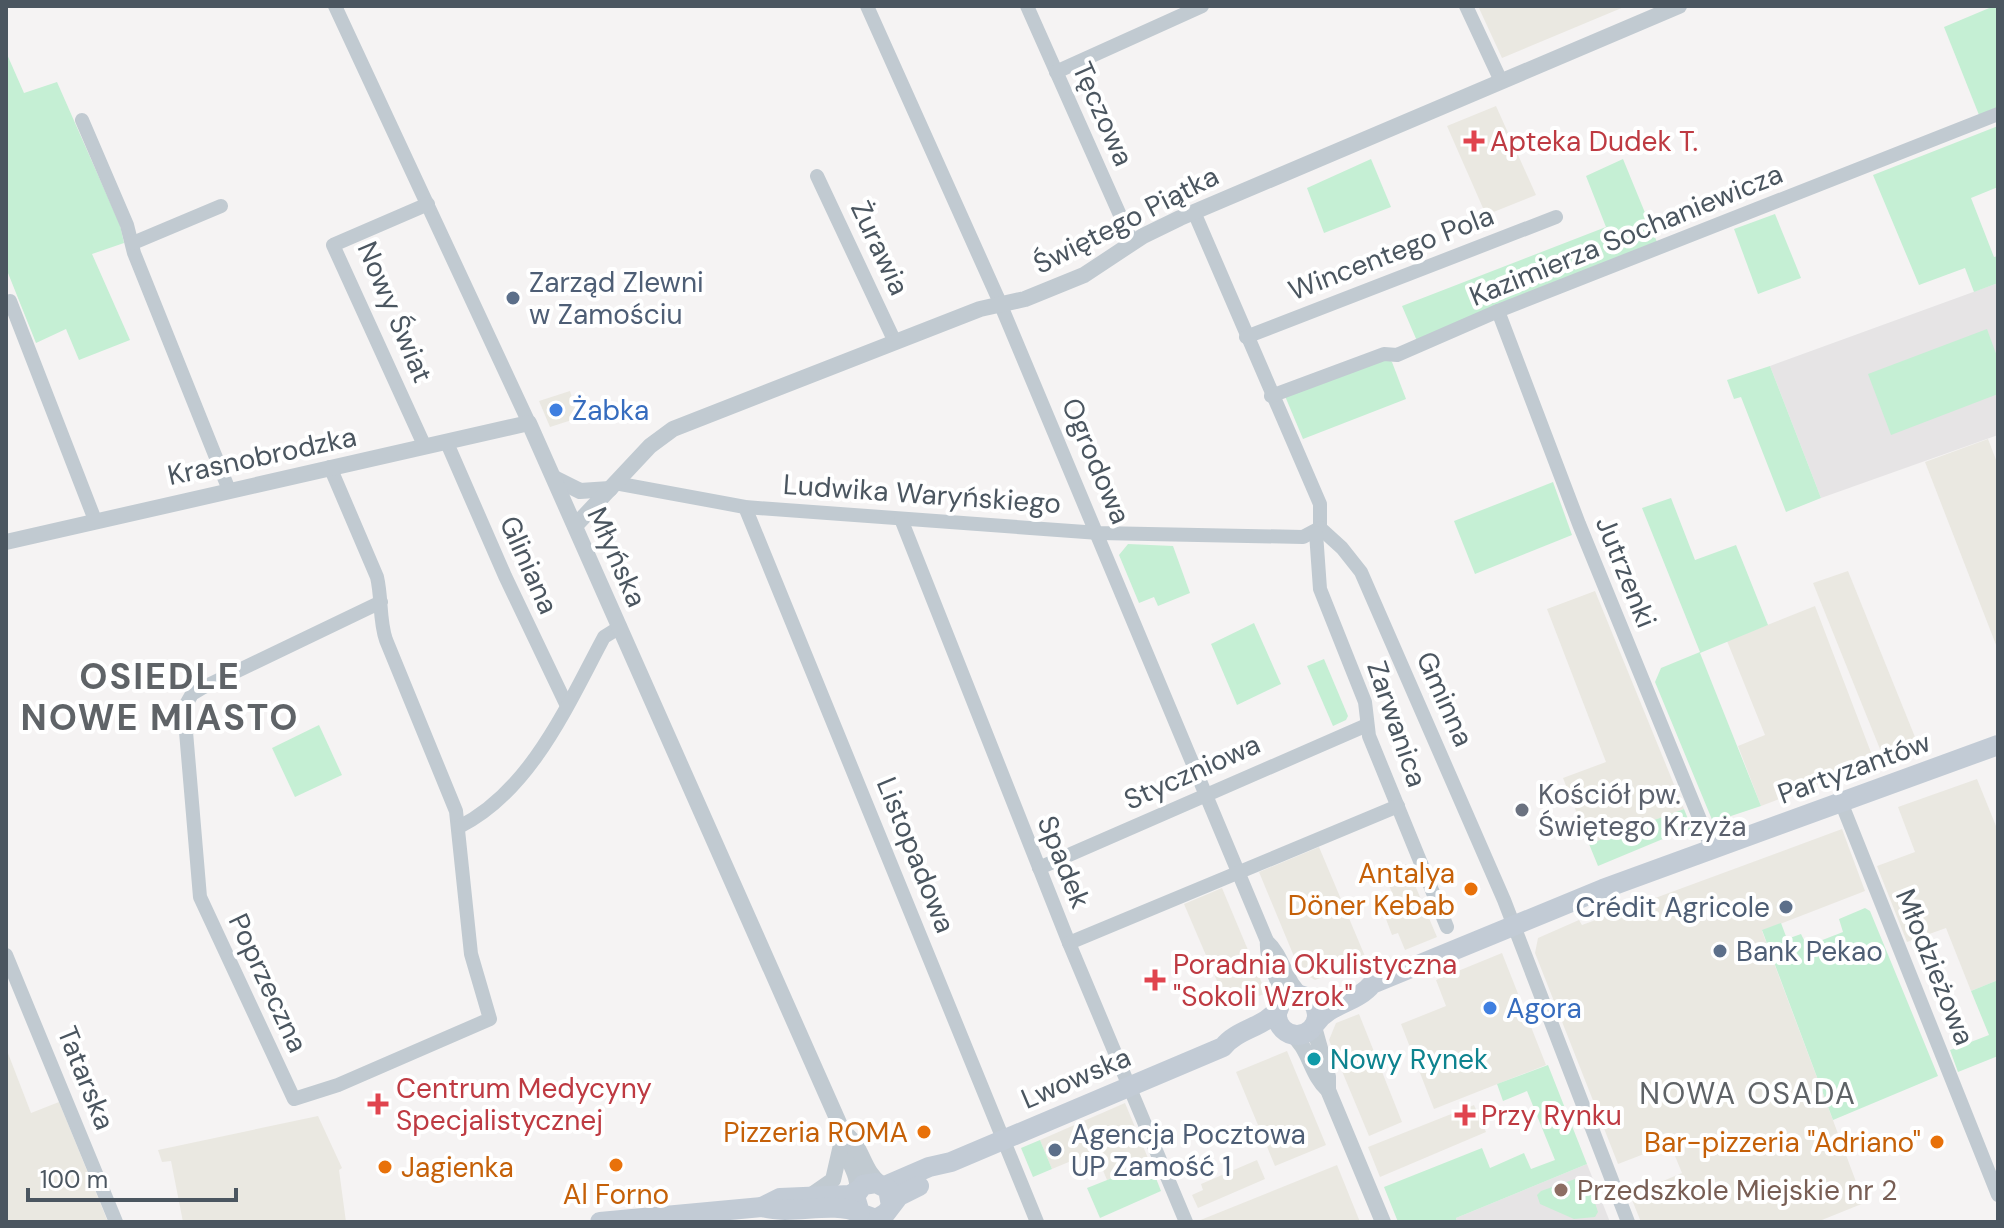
<svg xmlns="http://www.w3.org/2000/svg" width="2004" height="1228" viewBox="0 0 2004 1228" font-family="'DM Sans',sans-serif">
<rect width="100%" height="100%" fill="#f5f3f3"/>
<!-- commercial -->
<g fill="#eae8e1">
<polygon points="1478,6 1623,6 1624,7 1502,58"/>
<polygon points="1496,106 1536,195 1486,215 1447,126"/>
<polygon points="570,391 578,418 550,427 539,401"/>
<polygon points="1988,439 1998,465 1998,650 1925,462"/>
<polygon points="1848,571 1919,747 1884,759 1813,583"/>
<polygon points="1595,591 1684,809 1589,844 1563,778 1606,762 1547,609"/>
<polygon points="1815,606 1875,763 1761,806 1738,746 1765,735 1727,641"/>
<polygon points="1977,779 1998,831 1998,980 1971,991 1946,928 1907,942 1877,866 1915,852 1898,807"/>
<polygon points="1842,829 1865,891 1762,931 1864,1203 1817,1222 1641,1222 1630,1195 1682,1173 1670,1144 1618,1164 1535,953 1538,938 1579,920 1582,925"/>
<polygon points="1319,847 1367,961 1315,980 1300,971 1259,872"/>
<polygon points="1406,864 1437,937 1405,950 1398,933 1392,935 1380,903 1394,897 1384,874"/>
<polygon points="1222,888 1266,993 1229,1009 1184,904"/>
<polygon points="1502,953 1546,1065 1434,1109 1401,1024 1446,1006 1436,980"/>
<polygon points="1359,1014 1402,1122 1369,1136 1329,1040 1336,1023"/>
<polygon points="6,1048 31,1113 59,1102 108,1222 6,1222"/>
<polygon points="1287,1051 1326,1145 1275,1166 1236,1072"/>
<polygon points="1125,1103 1150,1163 1107,1180 1095,1151 1052,1169 1040,1140"/>
<polygon points="1474,1105 1486,1132 1380,1177 1368,1147"/>
<polygon points="318,1116 342,1168 339,1170 346,1222 183,1222 171,1161 162,1162 158,1150"/>
<polygon points="1257,1160 1265,1179 1198,1208 1192,1195 1203,1190 1201,1184"/>
<polygon points="1337,1165 1360,1222 1198,1222 1198,1221"/>
</g>
<!-- education -->
<g fill="#e6e4e5">
<polygon points="1998,283 1998,435 1821,498 1770,366"/>
<polygon points="1587,1164 1610,1222 1457,1222 1456,1218"/>
</g>
<!-- green -->
<g fill="#c5efd4">
<polygon points="1994,6 1998,6 1998,107 1979,115 1944,27"/>
<polygon points="6,52 24,93 57,82 120,225 124,243 92,254 130,340 79,360 66,329 36,343 6,268"/>
<polygon points="1998,126 1998,187 1971,198 1994,257 1998,256 1998,283 1974,292 1965,268 1919,285 1873,175"/>
<polygon points="1371,159 1391,207 1324,233 1307,188"/>
<polygon points="1623,159 1657,242 1417,341 1402,306 1606,227 1586,176"/>
<polygon points="1775,214 1801,278 1758,294 1734,229"/>
<polygon points="1987,329 1998,359 1998,394 1891,435 1868,374"/>
<polygon points="1386,358 1392,362 1406,399 1303,439 1285,396"/>
<polygon points="1770,366 1821,498 1786,512 1741,397 1734,399 1727,380"/>
<polygon points="1553,482 1572,535 1475,574 1454,521"/>
<polygon points="1671,498 1695,560 1736,545 1768,625 1700,653 1761,806 1713,822 1655,682 1661,668 1700,652 1642,508"/>
<polygon points="1128,544 1173,546 1190,593 1158,606 1154,597 1139,603 1119,555"/>
<polygon points="1254,623 1281,684 1237,705 1211,644"/>
<polygon points="1324,659 1348,716 1346,720 1333,726 1307,666"/>
<polygon points="319,725 342,775 295,797 272,748"/>
<polygon points="1684,809 1692,829 1683,831 1681,826 1669,830 1670,836 1598,866 1589,844"/>
<polygon points="1865,908 1870,911 1938,1076 1833,1120 1762,930 1781,923 1787,939 1801,934 1807,946 1843,932 1839,919"/>
<polygon points="1998,980 1998,1056 1958,1072 1950,1050 1989,1035 1971,991"/>
<polygon points="1548,1065 1587,1164 1456,1218 1457,1222 1398,1222 1384,1187 1482,1148 1490,1168 1524,1153 1531,1169 1555,1160 1527,1091 1503,1101 1497,1084"/>
<polygon points="1040,1140 1052,1169 1033,1177 1021,1148"/>
<polygon points="1150,1163 1161,1191 1100,1218 1087,1188"/>
<polygon points="1578,1178 1589,1185 1598,1212 1595,1217 1574,1219 1540,1204 1537,1195 1541,1191"/>
</g>
<g fill="none" stroke-linecap="round" stroke-linejoin="round">
<!-- minor -->
<g stroke="#c1cad1" stroke-width="14">
<polyline points="335,6 529,423"/>
<path d="M867,6l130,290 270,645c18,16 18,41 37,55"/>
<polyline points="1027,6 1132,242"/>
<polyline points="1466,6 1501,81"/>
<polyline points="1056,72 1202,6"/>
<polyline points="82,120 127,225 134,253 229,490"/>
<polyline points="817,176 895,342"/>
<polyline points="1194,212 1320,504 1320,528"/>
<polyline points="133,243 221,206"/>
<polyline points="10,301 95,520"/>
<polyline points="1498,311 1579,524 1712,849"/>
<polyline points="1246,337 1556,217"/>
<polyline points="1271,396 1384,354 1397,355 1498,311 1998,114"/>
<polyline points="447,443 505,576 567,706"/>
<polyline points="425,447 333,245 428,204"/>
<path d="M330,467l47,110c5,21 2,43 9,63l70,171 15,143 19,65 -152,66 -44,14 -94,-202 -16,-189 8,-14 10,-6 179,-86"/>
<polyline points="615,483 745,507 1099,533 1303,537 1320,528"/>
<polyline points="745,507 1037,1222"/>
<polyline points="901,519 1069,943 1186,1222"/>
<polyline points="1320,528 1342,548 1361,572 1504,900 1628,1222"/>
<polyline points="1316,533 1320,589 1365,702 1369,736 1447,927"/>
<polyline points="1841,802 1998,1195"/>
<path d="M459,827c72,-36 109,-123 145,-190l16,-10"/>
<polyline points="1039,868 1367,725"/>
<path d="M1267,941c-2,23 15,41 14,63"/>
<polyline points="1069,943 1398,806"/>
<polyline points="6,955 116,1222"/>
</g>
<!-- tertiary -->
<g stroke="#c1cad1" stroke-width="16">
<polyline points="554,478 580,491 610,489"/>
<polyline points="575,526 650,446 673,429 980,309 1025,299 1084,275 1143,236 1180,218 1679,6"/>
<path d="M6,542l523,-119 314,709c-4,22 17,38 14,59"/>
<polyline points="1314,1027 1328,1077 1328,1090"/>
<path d="M1290,1033c20,14 20,41 38,57l55,132"/>
<path d="M843,1132c20,12 19,39 38,52"/>
<polyline points="810,1196 833,1180 841,1145"/>
</g>
<!-- secondary -->
<g stroke="#c2cbd5" stroke-width="20">
<circle cx="1297" cy="1015" r="20"/>
<path d="M1316,1023c14,-20 41,-20 56,-39l231,-95 395,-144"/>
<path d="M885,1186l44,-19 22,-5 272,-115c15,-19 42,-19 56,-39"/>
<polyline points="891,1206 888,1189 876,1183 863,1185 855,1196 860,1213 876,1219 886,1213 899,1196 919,1186"/>
<polyline points="762,1207 780,1198 850,1195 857,1191"/>
<path d="M600,1222l162,-15c31,9 69,-7 98,6"/>
</g>
</g>
<!-- markers -->
<g fill="#e0444e" stroke="#fff" stroke-width="3">
<path d="M1470 129h8v8h8v8h-8v8h-8v-8h-8v-8h8z"/>
<path d="M1151 968h8v8h8v8h-8v8h-8v-8h-8v-8h8z"/>
<path d="M374 1092h8v8h8v8h-8v8h-8v-8h-8v-8h8z"/>
<path d="M1461 1103h8v8h8v8h-8v8h-8v-8h-8v-8h8z"/>
</g>
<g fill="#5c6f8a" stroke="#fff" stroke-width="3">
<circle cx="513" cy="298" r="8"/>
<circle cx="1786" cy="907" r="8"/>
<circle cx="1720" cy="951" r="8"/>
<circle cx="1055" cy="1150" r="8"/>
</g>
<g fill="#3f7fe0" stroke="#fff" stroke-width="3">
<circle cx="556" cy="410" r="8"/>
<circle cx="1490" cy="1008" r="8"/>
</g>
<circle fill="#6b7280" stroke="#fff" stroke-width="3" cx="1522" cy="810" r="8"/>
<g fill="#e8710a" stroke="#fff" stroke-width="3">
<circle cx="1471" cy="889" r="8"/>
<circle cx="924" cy="1132" r="8"/>
<circle cx="1937" cy="1142" r="8"/>
<circle cx="616" cy="1165" r="8"/>
<circle cx="385" cy="1167" r="8"/>
</g>
<circle fill="#0f9aa8" stroke="#fff" stroke-width="3" cx="1314" cy="1059" r="8"/>
<circle fill="#8d6e63" stroke="#fff" stroke-width="3" cx="1561" cy="1190" r="8"/>
<g text-anchor="middle" dominant-baseline="central" stroke-width="8" stroke-linejoin="round" paint-order="stroke">
<!-- street labels -->
<g font-size="28" fill="#4b5660" stroke="#fff">
<text transform="translate(1103 114) rotate(66)">Tęczowa</text>
<text transform="translate(1126 220) rotate(-27)">Świętego Piątka</text>
<text transform="translate(1626 235) rotate(-22)">Kazimierza Sochaniewicza</text>
<text transform="translate(880 248) rotate(65)">Żurawia</text>
<text transform="translate(1391 253) rotate(-21)">Wincentego Pola</text>
<text transform="translate(395 312) rotate(67)">Nowy Świat</text>
<text transform="translate(262 456) rotate(-12)">Krasnobrodzka</text>
<text transform="translate(1096 461) rotate(67)">Ogrodowa</text>
<text transform="translate(922 494) rotate(4)">Ludwika Waryńskiego</text>
<text transform="translate(617 557) rotate(66)">Młyńska</text>
<text transform="translate(529 565) rotate(66)">Gliniana</text>
<text transform="translate(1626 572) rotate(68)">Jutrzenki</text>
<text transform="translate(1445 699) rotate(66)">Gminna</text>
<text transform="translate(1397 724) rotate(71)">Zarwanica</text>
<text transform="translate(1854 768) rotate(-20)">Partyzantów</text>
<text transform="translate(1192 772) rotate(-24)">Styczniowa</text>
<text transform="translate(916 855) rotate(68)">Listopadowa</text>
<text transform="translate(1064 862) rotate(68)">Spadek</text>
<text transform="translate(1935 967) rotate(68)">Młodzieżowa</text>
<text transform="translate(268 983) rotate(65)">Poprzeczna</text>
<text transform="translate(86 1078) rotate(68)">Tatarska</text>
<text transform="translate(1076 1078) rotate(-23)">Lwowska</text>
</g>
<!-- health labels -->
<g font-size="28" fill="#be3a42" stroke="#fff" text-anchor="start">
<text x="1490" y="141">Apteka Dudek T.</text>
<text x="1173" y="964">Poradnia Okulistyczna<tspan x="1173" dy="32">"Sokoli Wzrok"</tspan></text>
<text x="396" y="1088">Centrum Medycyny<tspan x="396" dy="32">Specjalistycznej</tspan></text>
<text x="1481" y="1115">Przy Rynku</text>
</g>
<!-- service labels -->
<g font-size="28" fill="#4e5e75" stroke="#fff" text-anchor="start">
<text x="529" y="282">Zarząd Zlewni<tspan x="529" dy="32">w Zamościu</tspan></text>
<text x="1770" y="907" text-anchor="end">Crédit Agricole</text>
<text x="1736" y="951">Bank Pekao</text>
<text x="1071" y="1134">Agencja Pocztowa<tspan x="1071" dy="32">UP Zamość 1</tspan></text>
</g>
<!-- shop labels -->
<g font-size="28" fill="#366cbe" stroke="#fff" text-anchor="start">
<text x="572" y="410">Żabka</text>
<text x="1506" y="1008">Agora</text>
</g>
<!-- worship labels -->
<g font-size="28" fill="#5b616d" stroke="#fff" text-anchor="start">
<text x="1538" y="794">Kościół pw.<tspan x="1538" dy="32">Świętego Krzyża</tspan></text>
</g>
<!-- food labels -->
<g font-size="28" fill="#c56008" stroke="#fff" text-anchor="end">
<text x="1455" y="873">Antalya<tspan x="1455" dy="32">Döner Kebab</tspan></text>
<text x="908" y="1132">Pizzeria ROMA</text>
<text x="1921" y="1142">Bar-pizzeria "Adriano"</text>
<text x="401" y="1167" text-anchor="start">Jagienka</text>
<text x="616" y="1194" text-anchor="middle">Al Forno</text>
</g>
<!-- culture labels -->
<g font-size="28" fill="#0d838f" stroke="#fff" text-anchor="start">
<text x="1330" y="1059">Nowy Rynek</text>
</g>
<!-- education labels -->
<g font-size="28" fill="#785e54" stroke="#fff" text-anchor="start">
<text x="1577" y="1190">Przedszkole Miejskie nr 2</text>
</g>
<!-- neighbourhood labels -->
<g font-size="30" letter-spacing="2" fill="#5f6367" stroke="#fff">
<text x="1748" y="1093">NOWA OSADA</text>
</g>
<!-- district labels -->
<g font-size="36" font-weight="bold" letter-spacing="2" fill="#5f6367" stroke="#fff">
<text x="160" y="676">OSIEDLE<tspan x="160" dy="41">NOWE MIASTO</tspan></text>
</g>
</g>
<!-- border -->
<rect width="2004" height="1228" fill="none" stroke="#4b5660" stroke-width="16"/>
<!-- scale -->
<path d="M28 1188v12h208v-12" fill="none" stroke="#4b5660" stroke-width="4"/>
<text x="40" y="1188" font-size="24" fill="#4b5660" stroke="#ffffff" stroke-width="6" paint-order="stroke">100 m</text>
</svg>
